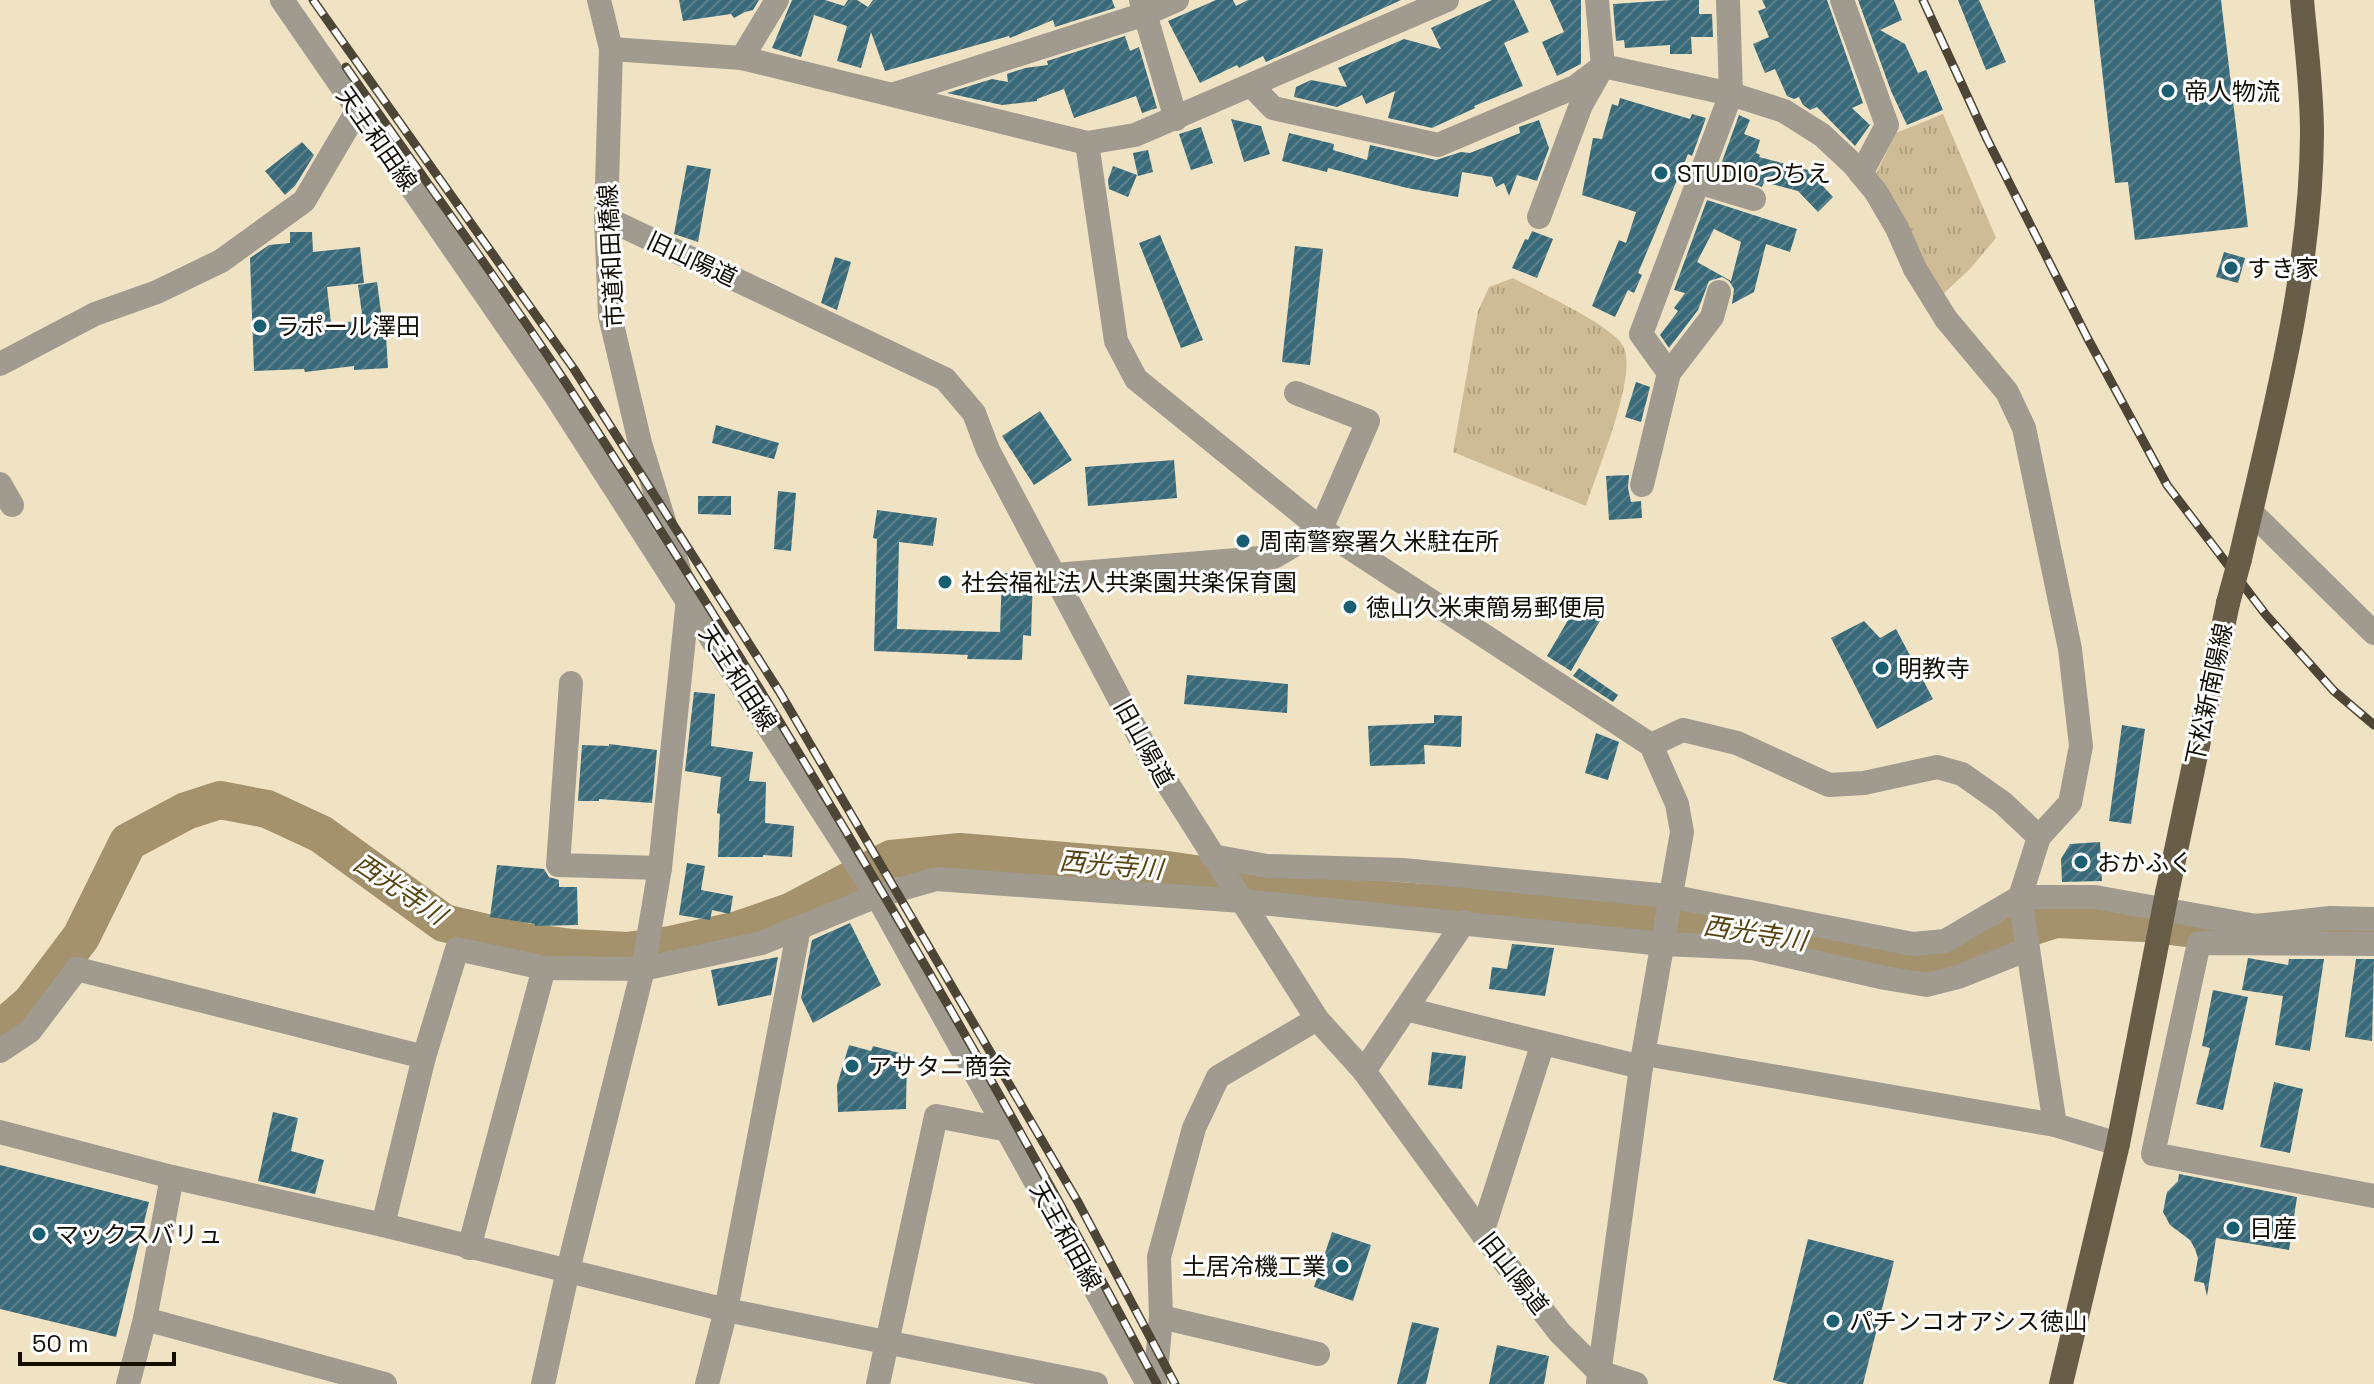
<svg xmlns="http://www.w3.org/2000/svg" width="2374" height="1384" viewBox="0 0 2374 1384" font-family="'Space Grotesk','Noto Sans JP',sans-serif">
<defs>
<pattern id="park-tufts" width="24" height="20" patternUnits="userSpaceOnUse" patternTransform="scale(2)"><rect width="24" height="20" fill="#cdbc95"/><path d="M3 7l-1-3M5 7V3M7 7l1-3M15 17l-1-3M17 17v-4M19 17l1-3" fill="none" stroke="#afa07f"/></pattern>
<pattern id="building-hatch" width="6" height="6" patternUnits="userSpaceOnUse" patternTransform="scale(2)"><rect width="6" height="6" fill="#386a79"/><path d="M-1 1l2-2M0 6l6-6M5 7l2-2" fill="none" stroke="#5e818b"/></pattern>
</defs>
<rect width="100%" height="100%" fill="#f0e3c4"/>
<!-- park -->
<g fill="url(#park-tufts)">
<polygon points="1943,114 1996,238 1970,269 1942,295 1874,178 1896,133"/>
<path d="M1513,278c23,13 99,47 110,68 16,27 -27,128 -37,160l-133,-54 25,-141 11,-24z"/>
</g>
<g fill="none" stroke-linecap="round" stroke-linejoin="round">
<!-- river -->
<polyline stroke="#a3926b" stroke-width="38" points="0,1030 31,1003 81,937 128,842 186,811 220,800 267,809 321,834 444,923 525,942 573,948 627,951 670,945 738,930 790,912 891,859 960,852 1160,869 1371,899 1743,926 1912,965 2056,919 2144,923 2228,933 2374,932"/>
</g>
<!-- building -->
<g fill="url(#building-hatch)" fill-rule="evenodd">
<polygon points="679,0 759,0 753,10 745,12 734,18 731,14 683,21"/>
<polygon points="792,0 825,0 844,6 848,0 857,0 868,7 873,0 1112,0 1115,8 1055,27 1053,20 1010,38 1009,36 885,71 871,32 861,68 837,61 847,26 814,15 801,57 772,48"/>
<polygon points="1216,0 1233,0 1236,6 1248,0 1401,0 1266,62 1263,56 1239,68 1237,65 1200,83 1168,21"/>
<polygon points="1492,0 1514,0 1529,32 1504,43 1523,86 1474,106 1475,108 1432,128 1388,118 1395,91 1366,104 1362,95 1337,107 1294,97 1296,87 1311,80 1347,87 1338,68 1404,39 1441,49 1431,28"/>
<polygon points="1550,0 1581,0 1581,64 1557,76 1542,42 1564,32"/>
<polygon points="1672,0 1699,0 1699,14 1712,14 1713,37 1691,37 1692,54 1670,54 1670,45 1625,48 1624,40 1616,41 1613,4"/>
<polygon points="1762,0 1827,0 1863,103 1852,108 1870,125 1855,146 1817,107 1810,110 1803,105 1799,97 1794,99 1787,96 1775,69 1765,73 1753,44 1769,37 1758,11 1766,8"/>
<polygon points="1858,0 1894,0 1902,20 1880,30 1905,44 1918,73 1926,70 1943,110 1907,125 1891,91"/>
<polygon points="1958,0 1979,0 2006,62 1986,70"/>
<polygon points="2094,0 2221,0 2248,227 2135,240 2128,182 2115,183"/>
<polygon points="1125,36 1130,51 1139,47 1157,108 1142,113 1136,96 1074,118 1064,89 1037,99 1037,101 1002,105 947,93 992,79 1008,82 1007,74 1025,68 1048,65 1047,61"/>
<polygon points="1620,98 1690,119 1692,114 1706,118 1692,156 1688,154 1638,273 1642,275 1634,293 1628,290 1615,317 1592,306 1619,240 1626,243 1636,212 1582,195 1593,138 1602,139 1612,104 1618,106"/>
<polygon points="1739,115 1750,120 1744,134 1760,140 1756,153 1760,155 1759,157 1808,170 1833,197 1818,212 1798,191 1764,182 1762,187 1724,174 1726,169 1720,167"/>
<polygon points="1231,119 1261,126 1270,154 1244,162"/>
<polygon points="1539,120 1549,148 1537,181 1517,175 1509,196 1504,183 1496,187 1492,177 1462,172 1458,197 1407,188 1328,168 1327,172 1282,161 1289,133 1334,144 1333,150 1367,160 1370,145 1436,160 1461,152 1470,153 1520,133 1519,127"/>
<polygon points="1201,127 1213,163 1191,170 1179,134"/>
<polygon points="302,142 314,155 295,186 285,195 265,171"/>
<polygon points="1148,150 1153,172 1138,176 1133,153"/>
<polygon points="687,165 711,169 698,242 674,234"/>
<polygon points="1113,166 1137,175 1128,197 1109,189 1108,180"/>
<path d="M1707,200l90,29 -7,23 -24,-8 -12,48 -22,12 2,-15 -5,-8 -7,-4 -13,4 -11,29 -29,38 -9,-13 18,-24 -4,-3 11,-15 -11,-3zM1714,229l27,13 -10,39 -34,-19z"/>
<polygon points="1532,231 1553,239 1537,278 1512,268 1525,239 1528,240"/>
<polygon points="290,232 312,232 313,252 360,247 364,283 327,287 331,323 363,321 358,285 377,282 382,320 385,319 388,368 354,370 354,366 305,372 304,369 254,371 250,258 269,245 290,243"/>
<polygon points="1160,235 1203,340 1181,348 1139,243"/>
<polygon points="1295,246 1323,249 1310,365 1282,362"/>
<polygon points="2224,252 2245,258 2238,283 2216,277"/>
<polygon points="835,257 851,262 837,310 821,303"/>
<polygon points="1636,382 1650,387 1641,422 1625,417"/>
<polygon points="1040,411 1072,460 1034,485 1002,436"/>
<polygon points="716,425 779,443 774,459 712,443"/>
<polygon points="1174,460 1177,498 1088,506 1085,467"/>
<polygon points="1629,475 1628,488 1631,502 1641,501 1642,518 1609,520 1606,476"/>
<polygon points="778,491 796,493 791,551 774,549"/>
<polygon points="698,496 731,496 731,515 698,514"/>
<polygon points="877,510 937,518 933,546 899,542 897,629 1000,632 1002,573 1033,574 1031,636 1023,635 1022,660 967,659 968,655 874,651 877,539 873,538"/>
<polygon points="1581,598 1605,612 1571,671 1547,656"/>
<polygon points="1864,621 1880,638 1896,629 1933,699 1877,729 1831,638"/>
<polygon points="1579,668 1618,695 1613,702 1573,676"/>
<polygon points="1187,675 1288,684 1287,713 1184,704"/>
<polygon points="694,692 715,694 711,746 753,752 749,781 766,782 765,823 794,826 792,857 763,855 763,857 718,857 720,814 717,813 721,777 685,771"/>
<polygon points="1434,715 1462,716 1461,747 1424,745 1425,764 1370,766 1368,726 1434,723"/>
<polygon points="2122,725 2145,729 2131,824 2109,821"/>
<polygon points="1596,733 1619,742 1608,780 1585,773"/>
<polygon points="609,744 657,750 652,803 599,799 599,801 578,801 582,745 609,746"/>
<polygon points="2100,842 2102,881 2062,882 2061,859 2070,844"/>
<polygon points="687,863 705,866 701,890 733,896 730,914 712,910 710,920 679,915"/>
<polygon points="497,865 544,869 549,877 559,880 559,887 577,887 578,925 535,926 535,924 490,917"/>
<polygon points="850,923 881,985 813,1023 801,998 812,940"/>
<polygon points="1512,944 1554,948 1545,996 1489,989 1492,967 1507,969"/>
<polygon points="778,957 771,995 718,1006 711,970"/>
<polygon points="2248,958 2288,965 2289,959 2324,959 2310,1051 2275,1045 2283,996 2242,990"/>
<polygon points="2356,959 2374,959 2372,1041 2345,1037"/>
<polygon points="2213,990 2248,997 2223,1110 2196,1104 2210,1048 2202,1046"/>
<polygon points="849,1045 871,1051 873,1046 907,1055 906,1109 838,1112 837,1085"/>
<polygon points="1432,1052 1466,1056 1462,1089 1428,1085"/>
<polygon points="2274,1082 2303,1089 2290,1153 2260,1147"/>
<polygon points="273,1112 298,1118 291,1151 324,1160 315,1194 258,1181"/>
<polygon points="0,1165 149,1202 116,1337 0,1309"/>
<polygon points="2179,1174 2297,1197 2289,1250 2216,1238 2207,1296 2204,1283 2194,1281 2198,1258 2195,1249 2190,1240 2170,1225 2163,1212 2167,1192 2178,1181"/>
<polygon points="1332,1232 1371,1245 1353,1301 1314,1287"/>
<polygon points="1808,1239 1894,1261 1863,1384 1788,1384 1773,1380"/>
<polygon points="1412,1322 1439,1328 1426,1384 1397,1384"/>
<polygon points="1497,1345 1549,1356 1544,1384 1489,1384"/>
</g>
<g fill="none" stroke-linecap="round" stroke-linejoin="round">
<!-- minor -->
<g stroke="#a09b8e" stroke-width="24">
<polyline points="282,0 555,395 877,896 1148,1384"/>
<polyline points="1141,0 1176,119"/>
<polyline points="1842,0 1887,125 1861,174"/>
<polyline points="611,49 742,58 1087,143 1135,135 1447,0"/>
<polyline points="742,58 777,0"/>
<polyline points="1252,86 1273,108 1438,145 1575,87 1603,66 1731,94 1784,111 1822,135 1853,164 1876,192 1897,228 1915,269 1946,319 2007,392 2024,428 2070,649 2081,746 2070,803 2039,837 2020,897 2055,1125"/>
<polyline points="895,94 1145,14 1177,0"/>
<polyline points="1087,143 1116,341 1136,379 1321,529 1651,745 1677,804 1682,832 1641,1067 1598,1382"/>
<polyline points="1698,182 1754,199"/>
<polyline points="1539,217 1581,105 1603,66 1597,0"/>
<polyline points="606,218 945,379 974,413 988,450 1147,751 1317,1019 1364,1071 1482,1233 1560,1333 1599,1372 1636,1384"/>
<polyline points="0,364 95,314 157,292 221,261 304,201 357,111"/>
<polyline points="1669,373 1712,317 1719,292"/>
<polyline points="0,484 12,505"/>
<polyline points="1642,485 1669,373 1641,334 1731,94 1728,0"/>
<polyline points="2251,512 2374,633"/>
<polyline points="1055,575 1274,557 1321,529 1368,421 1296,393"/>
<polyline points="571,683 558,865 660,868"/>
<polyline points="1651,745 1683,730 1737,743 1829,785 1864,783 1937,767 1962,774 2003,803 2039,837"/>
<polyline points="1212,856 1267,866 1403,870 1669,896 1913,944 1945,941 2020,897 2095,897 2256,926 2330,918 2374,919"/>
<polyline points="2374,944 2199,943 2153,1154 2374,1196"/>
<polyline points="1406,1009 1641,1067"/>
<polyline points="1317,1019 1218,1077 1194,1128 1159,1257 1161,1317 1318,1354"/>
<polyline points="0,1051 30,1031 77,969 424,1057"/>
<polyline points="1645,1054 2055,1125 2118,1144"/>
<polyline points="1364,1071 1464,922"/>
<polyline points="0,1132 172,1177 383,1225 726,1310 1096,1384"/>
<polyline points="383,1225 424,1057 457,949 544,968 643,969 762,943 877,896 936,879 1242,901 1663,944 1753,948 1885,978 1927,985 1958,977 2028,949"/>
<polyline points="1482,1233 1543,1043"/>
<polyline points="469,1248 544,968"/>
<polyline points="145,1319 385,1384"/>
<polyline points="128,1384 145,1319 172,1177"/>
<polyline points="543,1384 568,1270 643,969 660,868 688,599 640,443 610,316 606,218 611,49 599,0"/>
<polyline points="707,1384 726,1310 799,928"/>
<polyline points="878,1384 936,1116 1008,1130"/>
<polyline points="1155,1384 1161,1317"/>
</g>
<!-- major -->
<g stroke="#685e48" stroke-width="24">
<path d="M2240,559c32,-140 71,-281 72,-425 0,-45 -6,-90 -10,-134"/>
<polyline points="2167,893 2228,603"/>
<polyline points="2061,1384 2118,1144 2158,939"/>
</g>
<!-- rail casing -->
<g stroke="#4d4637" stroke-width="9">
<g id="rail">
<polyline points="313,0 574,369 779,691 1078,1202 1175,1384"/>
<polyline points="1923,0 1987,139 2088,339 2167,485 2266,615 2334,691 2374,725"/>
<path d="M346,67c72,104 148,207 218,313 212,326 412,660 593,1004"/>
</g>
</g>
<!-- rail -->
<use href="#rail" stroke="#fff" stroke-width="6" stroke-dasharray="18" stroke-linecap="butt"/>
<!-- major-bridge -->
<g stroke="#685e48" stroke-width="24">
<polyline points="2228,603 2240,559"/>
<polyline points="2158,939 2167,893"/>
</g>
</g>
<!-- markers -->
<g fill="#1a5e71" stroke="#fff" stroke-width="3">
<circle cx="2168" cy="91" r="8"/>
<circle cx="1661" cy="173" r="8"/>
<circle cx="2231" cy="268" r="8"/>
<circle cx="260" cy="326" r="8"/>
<circle cx="1243" cy="541" r="8"/>
<circle cx="945" cy="582" r="8"/>
<circle cx="1350" cy="607" r="8"/>
<circle cx="1882" cy="668" r="8"/>
<circle cx="2081" cy="862" r="8"/>
<circle cx="852" cy="1066" r="8"/>
<circle cx="2233" cy="1228" r="8"/>
<circle cx="39" cy="1234" r="8"/>
<circle cx="1342" cy="1266" r="8"/>
<circle cx="1833" cy="1321" r="8"/>
</g>
<g text-anchor="middle" dominant-baseline="central" stroke-width="6" stroke-linejoin="round" paint-order="stroke">
<!-- poi labels -->
<g font-size="24" fill="#130e04" stroke="#fff" text-anchor="start">
<text x="2184" y="91">帝人物流</text>
<text x="1677" y="173">STUDIOつちえ</text>
<text x="2247" y="268">すき家</text>
<text x="276" y="326">ラポール澤田</text>
<text x="1259" y="541">周南警察署久米駐在所</text>
<text x="961" y="582">社会福祉法人共楽園共楽保育園</text>
<text x="1366" y="607">徳山久米東簡易郵便局</text>
<text x="1898" y="668">明教寺</text>
<text x="2097" y="862">おかふく</text>
<text x="868" y="1066">アサタニ商会</text>
<text x="2249" y="1228">日産</text>
<text x="55" y="1234">マックスバリュ</text>
<text x="1326" y="1266" text-anchor="end">土居冷機工業</text>
<text x="1849" y="1321">パチンコオアシス徳山</text>
</g>
<!-- street labels -->
<g font-size="24" fill="#130e04" stroke="#fff">
<text transform="translate(377 139) rotate(55)">天王和田線</text>
<text transform="translate(611 256) rotate(-93)">市道和田橋線</text>
<text transform="translate(692 259) rotate(25)">旧山陽道</text>
<text transform="translate(738 678) rotate(57)">天王和田線</text>
<text transform="translate(2209 694) rotate(-78)">下松新南陽線</text>
<text transform="translate(1144 743) rotate(61)">旧山陽道</text>
<text transform="translate(1066 1236) rotate(61)">天王和田線</text>
<text transform="translate(1514 1273) rotate(52)">旧山陽道</text>
</g>
<!-- water labels -->
<g font-size="26" font-style="italic" fill="#574412" stroke="#fff">
<text transform="translate(1111 865) rotate(5)">西光寺川</text>
<text transform="translate(400 889) rotate(34)">西光寺川</text>
<text transform="translate(1755 933) rotate(9)">西光寺川</text>
</g>
</g>
<!-- scale -->
<path d="M20 1352v12h154v-12" fill="none" stroke="#130e04" stroke-width="4"/>
<text x="32" y="1352" font-size="24" fill="#130e04" stroke="#ffffff" stroke-width="6" paint-order="stroke">50 m</text>
</svg>
